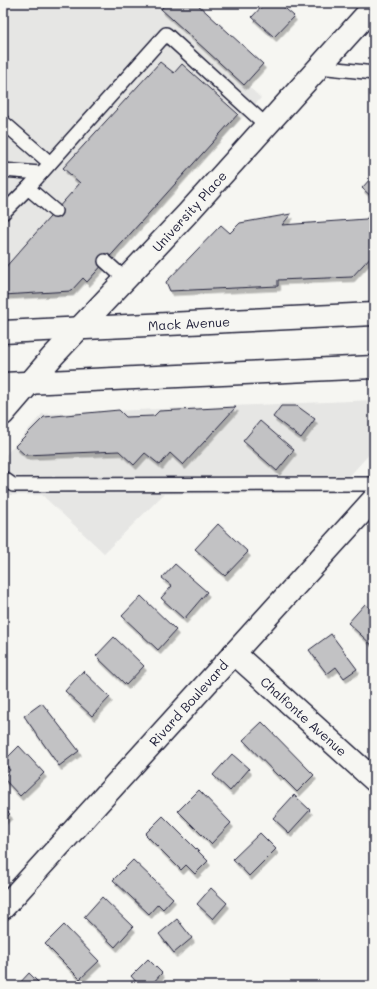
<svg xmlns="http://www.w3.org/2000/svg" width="377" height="989" viewBox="0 0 377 989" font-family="Mali,sans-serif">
<defs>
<filter id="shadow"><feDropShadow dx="2.5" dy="4.5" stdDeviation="0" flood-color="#0004"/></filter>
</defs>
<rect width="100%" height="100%" fill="#f6f6f2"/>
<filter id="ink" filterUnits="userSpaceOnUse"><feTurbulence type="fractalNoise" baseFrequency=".025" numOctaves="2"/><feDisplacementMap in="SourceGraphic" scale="8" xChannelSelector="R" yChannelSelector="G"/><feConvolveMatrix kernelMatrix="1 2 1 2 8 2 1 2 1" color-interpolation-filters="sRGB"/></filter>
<g filter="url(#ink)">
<!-- built -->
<g fill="#e6e6e4">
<polygon points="3,3 158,3 261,98 74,297 3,299"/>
<polygon points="374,400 374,449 334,493 164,494 104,553 42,495 8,495 3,491 3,458 42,414"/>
</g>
<!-- building -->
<g fill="#c2c2c4" stroke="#22223b" filter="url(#shadow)">
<polygon points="167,3 196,3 263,64 244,85 161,9"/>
<polygon points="265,3 279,3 294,16 274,37 252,17"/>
<polygon points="160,62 174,73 182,64 238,114 87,282 83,278 71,291 3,295 3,270 80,183 63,168"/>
<polygon points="371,178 374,181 374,199 362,188"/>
<polygon points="374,210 374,253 352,277 278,280 278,286 170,291 166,282 221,225 230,233 240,223 291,214 282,225 366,219"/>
<polygon points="281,406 297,406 315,419 301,438 273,417"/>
<polygon points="236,407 183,465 170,453 160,465 145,453 134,465 119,451 25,455 15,446 44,417 119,410 126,417 154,416 159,411"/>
<polygon points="260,421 294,450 277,471 243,441"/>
<polygon points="218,524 248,552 225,576 195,549"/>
<polygon points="175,564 207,592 184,619 161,598 172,586 162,578"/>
<polygon points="141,596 176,630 158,650 122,616"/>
<polygon points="365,604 374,612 374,647 348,623"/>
<polygon points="331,634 357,669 344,678 336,667 327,674 309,650"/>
<polygon points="114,637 144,666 126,685 96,656"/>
<polygon points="83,671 110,697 92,716 65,691"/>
<polygon points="42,703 79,751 59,766 24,716"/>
<polygon points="262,722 314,775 297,792 280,775 278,776 243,740"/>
<polygon points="19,746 44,773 20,796 3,778 10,770 3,762"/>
<polygon points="232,754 249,769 230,791 213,775"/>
<polygon points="199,790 231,823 211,844 178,811"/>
<polygon points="294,795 310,810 289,833 273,818"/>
<polygon points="3,807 10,814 3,821"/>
<polygon points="163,816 208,861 195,874 186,865 181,870 145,834"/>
<polygon points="260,833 276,849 249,876 233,859"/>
<polygon points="133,860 173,898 163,909 158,904 149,914 113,880"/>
<polygon points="211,888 227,903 213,919 197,904"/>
<polygon points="102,897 133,927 115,947 84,917"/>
<polygon points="177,919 192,938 174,953 159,934"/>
<polygon points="64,925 99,961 80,979 45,944"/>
<polygon points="148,959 162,973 150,986 140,986 131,976"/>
<polygon points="29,973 42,986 17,986"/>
</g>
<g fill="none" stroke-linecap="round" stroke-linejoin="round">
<!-- service casing -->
<g stroke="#22223b" stroke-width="16">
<g id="service">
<polyline points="319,67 374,73"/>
<polyline points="3,122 50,163"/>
<polyline points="3,170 40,173"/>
<polyline points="28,188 166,34 267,126"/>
<polyline points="3,213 28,188 55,211"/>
<polyline points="105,261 126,280"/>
<polyline points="3,478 13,485 374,484"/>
</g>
</g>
<!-- minor casing -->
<g stroke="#22223b" stroke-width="25">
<g id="minor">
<polyline points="3,414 53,356 186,215 374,6"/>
<polyline points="234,653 374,780"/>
<polyline points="3,908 374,499"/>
</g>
</g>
<!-- secondary casing -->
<g stroke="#22223b" stroke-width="25">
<g id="secondary">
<polyline points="3,332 374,314"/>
<polyline points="3,384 374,367"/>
</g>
</g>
<!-- service -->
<use href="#service" stroke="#f6f6f2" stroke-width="13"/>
<!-- minor -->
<use href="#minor" stroke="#f6f6f2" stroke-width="22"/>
<!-- secondary -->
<use href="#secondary" stroke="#f6f6f2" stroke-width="22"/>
</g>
</g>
<g text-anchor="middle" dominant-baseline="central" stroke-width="3" stroke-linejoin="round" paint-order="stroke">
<!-- street labels -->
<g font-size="13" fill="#22223b" stroke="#f6f6f2">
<text transform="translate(189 211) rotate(-48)">University Place</text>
<text transform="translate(189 323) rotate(-3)">Mack Avenue</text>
<text transform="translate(188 703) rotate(-48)">Rivard Boulevard</text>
<text transform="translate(304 716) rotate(42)">Chalfonte Avenue</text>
</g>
</g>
<!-- margin -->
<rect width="377" height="989" fill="none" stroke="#f6f6f2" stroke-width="16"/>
<rect x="8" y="8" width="361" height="973" fill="none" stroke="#22223b" stroke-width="1.5" filter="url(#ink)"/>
</svg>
